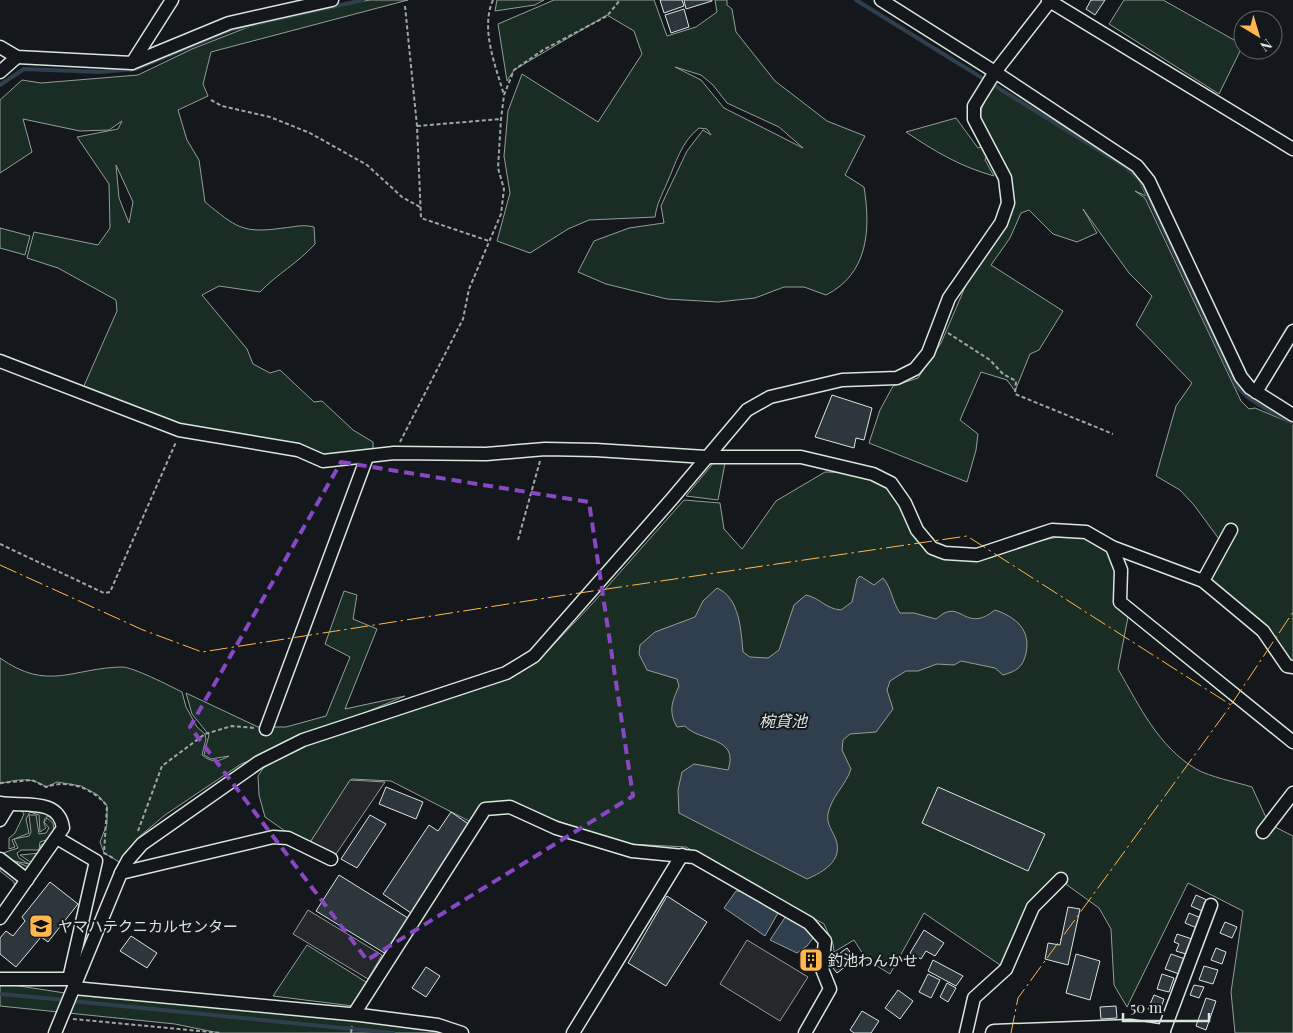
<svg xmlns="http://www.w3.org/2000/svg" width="1293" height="1033" viewBox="0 0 1293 1033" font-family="'Playfair Display','Noto Sans JP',serif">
<rect width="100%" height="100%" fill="#14181c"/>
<!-- green -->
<g fill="#1a2d24" stroke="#939e99" fill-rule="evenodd">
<path d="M370,0h38l-197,52 -8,32 5,12 -30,14 9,30 12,20 6,42c31,25 37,32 78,26 12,-1 19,-4 31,-1l1,17c-17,19 -38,30 -55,48l-41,-6 -17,9 45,54 6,15 17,9 10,-3 34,32 8,-1 31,29 20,12v8l-34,10 -171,-36 -85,-36 34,-77 -1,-11 -58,-32 -31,-10 7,-26 64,13 12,-17 -1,-44 -32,-47 41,-8 4,-8 -13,9 -29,1 -57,-12 9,33 -32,21v-73l22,-20 19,3 97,-8 54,-26 82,-32zM116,165l17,37 -4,21 -10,-25z"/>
<polygon points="497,0 544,0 535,5 495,11"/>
<path d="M554,0h100l13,36 29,-9 21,-15 -2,-12h12v5l5,4 4,23 39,49 52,40 38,15 -20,39 19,12c7,43 4,87 -38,108l-22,-8h-20l-29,11 -37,4 -51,-3 -61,-15 -28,-12 16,-31 35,-13 35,-5 -3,-17 4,-9 22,-46 16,-21 8,5 -4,-6 -8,-1c-18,14 -23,35 -32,55 -5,12 -10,20 -12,34l-66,3 -21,9 -38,24 -33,-12 13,-48 -6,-37 4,-45 14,-37 76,48 44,-68 -8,-23 -27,-16 -93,55 -7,11 -9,-57zM675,67l26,8 12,10 14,18 52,24 24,21 -79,-40 -23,-28z"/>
<polygon points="1124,0 1163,0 1243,45 1219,94 1109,24"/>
<path d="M995,86l112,66 28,19 11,25 -11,-5 10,7 96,203 8,8 6,-1 38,16v242l-32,-40 -58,-45 24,-31 -33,-45 -14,-15 -24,-14 20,-70 16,-23 -56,-58 16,-29 -23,-23 -46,-64 14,24 -20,9 -24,-8 -24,-24 -8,3 -11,25 -19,27 72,46 -24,39 -9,4 -15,37 -8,-11 -26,-8 -21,48 18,14 -2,16 -9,32 -98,-39 11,-33 13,-24 25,-8 23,-35 34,-79 22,-26 15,-25 -23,-63 -4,10 9,16c-33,-9 -60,-25 -88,-44l50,-14 22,30 14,-4c-16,-26 -15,-34 3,-58z"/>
<polygon points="0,228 30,236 25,255 0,248"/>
<polygon points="715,461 725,463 718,500 686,496"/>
<path d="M825,472l42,1 25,17 40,58 45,7 103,-23 32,15 9,47 7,23 -10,52c22,38 40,77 78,100 14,8 40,13 56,18l17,37 24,12v197h-58l-4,-41 12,-81 -55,-28 -61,124 -13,-22 -3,-56 -12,-21 -32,-23 -6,-11 -28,33 -27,62 -82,-56 -34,61 -24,-15 -12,-19 -20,12 -1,-8 -9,-20 -138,-77 -57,-3 -93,-30 -51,-5 -16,12 -78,-40 -39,-2 -43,65 -24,-13 -20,-14 -6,-22 -1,-19 8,-12 48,-22 175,-57 51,-26 52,-55 92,-104 36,3 4,26 18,20 34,-48z"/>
<path d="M344,591l13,4 -4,24 24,10 -32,80 60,-13 -164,68 -76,51 -25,21 -19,27 -17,-10 -4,-11 7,-18v-18l-9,-11 -17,-9 -24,-4 -11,5c-13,-10 -30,-8 -46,-3v-126c48,34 72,10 122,9 11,0 48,19 60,25l4,15 11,20 8,7 1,5 -4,16c10,8 16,7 27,1l-18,3 -7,-4 5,-20 -17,-21 -6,-21 72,34h28l40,-11 24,-59 -25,-13z"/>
<path d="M32,806c16,1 29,5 31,22l-47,68 -2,-14 -14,-11v-17l18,-6 -4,-9 15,-3 2,-4 -2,-17h7l3,19 7,-1 3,-5 -5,-6 3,-4 6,5 1,7 -5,9 -9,3 -1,8h-18l-4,3 2,5 10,6 -15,-3 15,6 4,-3 -13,-9 20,-2 1,-8 12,-5 4,-13 -1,-5 -8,-6c-5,3 -5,7 -2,12l-6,4 -1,-17 -9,-3 -4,7 3,14 -17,7 3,7 -6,2v-11l6,-5 9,-19 -3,-4z"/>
<polygon points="307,945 366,982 353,1006 273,996"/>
<polygon points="0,983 78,995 360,1020 418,1027 443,1033 219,1033 175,1024 0,1006"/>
</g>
<!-- parking -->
<g fill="#24282b" stroke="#939e99">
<polygon points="350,780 385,782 334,857 309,844"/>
<polygon points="308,910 382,955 368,979 293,934"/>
<polygon points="747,940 808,977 780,1021 720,984"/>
</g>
<!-- water -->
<g fill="#2f3f4d" stroke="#939e99">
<path d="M860,576l14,9 9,-7c9,10 9,24 17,35h14l22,6c3,-2 7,-6 11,-7 16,-5 22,19 48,-2 21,7 36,20 31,43 -3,14 -9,18 -23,22l-8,-7 -34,-7 -7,4 -17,-1 -19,7h-12l-16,10 -3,9 6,19 -17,23 -26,2 -7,6 -1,10 9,19c-5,16 -20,28 -23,45 -2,10 5,17 8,26 7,21 -13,32 -29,39l-128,-66 -1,-23 4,-18 12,-8 34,6c12,-34 -29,-28 -43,-44l-8,1c-9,-16 -5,-25 2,-41l-2,-7 -30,-9 -8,-16 1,-9 15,-13 40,-15 8,-16 14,-13c23,10 24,43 26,64l7,5 18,1 11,-8 15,-45 12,-10c14,3 20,14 35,15l11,-8 5,-23z"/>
<polygon points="736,891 742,891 778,913 765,936 724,908"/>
<polygon points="786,916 805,928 813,938 807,946 797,953 770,940"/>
</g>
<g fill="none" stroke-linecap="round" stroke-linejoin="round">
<!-- stream -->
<g stroke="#2f3f4d" stroke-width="4">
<path d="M856,0l270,167 15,14 96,206c16,17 35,25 56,36"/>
<polyline points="0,85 24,69 100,72 136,69 233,29 363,0"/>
<polyline points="0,994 65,1000"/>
<polyline points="72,1001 393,1033"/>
</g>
</g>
<!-- building -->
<g fill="#2c363c" stroke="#d8e6dc">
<polygon points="660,0 682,0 684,6 664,13"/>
<polygon points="684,0 712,0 712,1 686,9"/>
<polygon points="1091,0 1105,0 1095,15 1086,9"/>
<polygon points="684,9 689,27 671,33 665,15"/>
<polygon points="832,395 872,408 864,440 856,438 854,448 815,437"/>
<polygon points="386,787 423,802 416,819 379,804"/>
<polygon points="938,787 1045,834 1028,871 922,823"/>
<polygon points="451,812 470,825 411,913 383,894 429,825 438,831"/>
<polygon points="370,815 386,824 357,868 341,859"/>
<polygon points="339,875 408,918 386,954 316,911"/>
<polygon points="50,882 78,904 48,942 41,937 16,967 0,954 0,938 6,931 13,936 25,921 22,917"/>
<polygon points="1196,895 1207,900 1202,911 1191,906"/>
<polygon points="667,896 707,922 666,986 628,963"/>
<polygon points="1068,907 1080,909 1068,965 1045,959 1048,943 1060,945"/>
<polygon points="1189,913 1201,918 1197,928 1185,923"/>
<polygon points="1225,922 1237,927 1232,938 1220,933"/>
<polygon points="924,930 944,943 935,956 926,951 921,959 910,953"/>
<polygon points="1177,934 1192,939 1186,954 1176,951 1179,944 1174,942"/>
<polygon points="131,936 157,953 147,968 120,951"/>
<polygon points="847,948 855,959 837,973 828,962"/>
<polygon points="1216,948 1226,952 1222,964 1211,960"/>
<polygon points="808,953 819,959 813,968 803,961"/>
<polygon points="1076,954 1100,961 1090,1000 1066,993"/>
<polygon points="1171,954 1185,959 1179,974 1165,969"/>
<polygon points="933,960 963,976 956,986 928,971"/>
<polygon points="1204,966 1218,970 1213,984 1199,980"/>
<polygon points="426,967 440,976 426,997 412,988"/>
<polygon points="928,974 940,980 931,998 919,992"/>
<polygon points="1162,974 1174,978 1169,992 1157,989"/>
<polygon points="947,983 956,988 948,1002 940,997"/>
<polygon points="1194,985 1204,987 1199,998 1190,995"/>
<polygon points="898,990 913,1001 900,1019 885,1008"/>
<polygon points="1154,995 1164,999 1159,1013 1148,1009"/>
<polygon points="1206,998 1216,1001 1206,1030 1196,1026"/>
<polygon points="1116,1006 1117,1018 1101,1019 1100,1007"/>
<polygon points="862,1011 879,1021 871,1033 854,1033 850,1030"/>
</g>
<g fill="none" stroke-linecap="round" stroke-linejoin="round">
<!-- minor casing -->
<g stroke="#d8e6dc" stroke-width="15">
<g id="minor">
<polyline points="881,0 995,72 1137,166 1149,181 1157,198 1241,377 1250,388 1293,415"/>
<polyline points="1048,0 1293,149"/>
<polyline points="0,47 17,57 132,63 229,23 332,0"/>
<polyline points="132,63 172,0"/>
<polyline points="0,72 17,57"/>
<polyline points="0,361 179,430 298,450 323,461 394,453 486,454 545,449 596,450 706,457 801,457 873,474 891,483 905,503 917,530 932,548 945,553 977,555 1052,530 1086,532 1112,547 1203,581 1263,631 1287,666 1293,667"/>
<polyline points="1256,392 1293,331"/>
<polyline points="1112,547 1121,570 1120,602 1293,742"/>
<polyline points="1203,581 1231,530"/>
<polyline points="266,729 367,457"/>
<path d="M0,803c22,4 59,-6 63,25l-63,90"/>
<polyline points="0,820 9,805"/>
<polyline points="1263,832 1293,793"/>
<polyline points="57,838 96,861 69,979"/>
<polyline points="0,859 27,880"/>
<polyline points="121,873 273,837 288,838 331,859"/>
<polyline points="0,979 76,979"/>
<polyline points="74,988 360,1015 438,1025 462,1033"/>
<polyline points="354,1014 485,809 510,807 556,828 632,851 694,857 809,923 825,941 822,969 830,989 805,1033"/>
<polyline points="55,1033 121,873 128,860 142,844 259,762 303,740 506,673 534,656 671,500 747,410 770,397 842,380 897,378 915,369 928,353 949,298 1001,223 1008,203 1005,178 974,119 974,106 995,72 1051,0"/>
<polyline points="573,1033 682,855"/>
<polyline points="966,1033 974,998 1006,969 1033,907 1061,879"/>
<polyline points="1163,1033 1211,905"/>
</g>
</g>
<!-- major casing -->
<g stroke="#d8e6dc" stroke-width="19">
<polyline id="major" points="994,1033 1130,1028 1162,1033"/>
</g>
<!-- path -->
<g stroke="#9da8a2" stroke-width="2" stroke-dasharray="4 2.5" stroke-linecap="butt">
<path d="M493,0c-13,29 3,67 11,95"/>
<polyline points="405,6 417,126 421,218 489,241"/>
<polyline points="211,100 222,106 270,117 310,133 367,165 402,197 420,207"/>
<polyline points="417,126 501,119"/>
<polyline points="948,333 990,360 1003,374 1016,381 1015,394 1113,434"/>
<polyline points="400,442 463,319 469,289 501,214 504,189 498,168 501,119 504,95 514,70 543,50 607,16 620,0"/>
<polyline points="518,540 540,461"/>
<polyline points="0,544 104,593 110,592 176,442"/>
<path d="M0,783l32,-3 14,7c22,-8 47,1 61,19l-3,47 11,6"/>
<polyline points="138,831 162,766 205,734 232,726 255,728"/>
<polyline points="73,1019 221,1033"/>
<polyline points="351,1033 352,1026"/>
</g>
<!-- minor -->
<use href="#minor" stroke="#14181c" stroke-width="12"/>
<!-- major -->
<use href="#major" stroke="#14181c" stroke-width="16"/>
<!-- power -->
<g stroke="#ffb74d" stroke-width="1" stroke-dasharray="18 4 2.5 4" stroke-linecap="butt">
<polyline points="0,565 143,630 202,652 559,596 967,536 1231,705"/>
<polyline points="1011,1033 1018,998 1231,705 1293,612"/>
</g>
</g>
<!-- marked area -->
<path fill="none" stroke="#8948c3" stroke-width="4" stroke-dasharray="10 6" stroke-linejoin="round" d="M341,462l248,40 44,294 -266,164 -177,-233z"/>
<!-- icons -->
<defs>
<g id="school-square" transform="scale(1.25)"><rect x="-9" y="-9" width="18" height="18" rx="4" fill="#ffb74d" stroke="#14181c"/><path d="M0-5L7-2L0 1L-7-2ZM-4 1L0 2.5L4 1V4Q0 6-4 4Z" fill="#111"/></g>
<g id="building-square" transform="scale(1.25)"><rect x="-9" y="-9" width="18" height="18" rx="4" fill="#ffb74d" stroke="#14181c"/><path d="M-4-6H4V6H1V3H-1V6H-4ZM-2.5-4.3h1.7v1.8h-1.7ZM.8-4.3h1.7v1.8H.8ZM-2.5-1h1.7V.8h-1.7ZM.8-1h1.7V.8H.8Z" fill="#111"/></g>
</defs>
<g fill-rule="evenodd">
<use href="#school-square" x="41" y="926"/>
<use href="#building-square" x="811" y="960"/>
</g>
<g text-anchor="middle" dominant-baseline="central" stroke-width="4" stroke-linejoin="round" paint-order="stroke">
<!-- poi labels -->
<g font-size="15" fill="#d8e6dc" stroke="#14181c" text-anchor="start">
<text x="58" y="926">ヤマハテクニカルセンター</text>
<text x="828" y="960">釣池わんかせ</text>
</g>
<!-- water labels -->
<g font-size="16" font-style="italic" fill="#d8e6dc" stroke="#14181c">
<text x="783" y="720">椀貸池</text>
</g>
</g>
<!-- north arrow -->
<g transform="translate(1258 35) rotate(142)"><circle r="24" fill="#14181c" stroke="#626a69"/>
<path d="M0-4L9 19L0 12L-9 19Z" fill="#ffb74d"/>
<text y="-8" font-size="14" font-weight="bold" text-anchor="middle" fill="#d8e6dc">N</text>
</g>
<!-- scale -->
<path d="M1123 1013v8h86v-8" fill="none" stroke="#d8e6dc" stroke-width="2.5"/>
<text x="1130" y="1013" font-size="15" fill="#d8e6dc" stroke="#14181c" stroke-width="4" paint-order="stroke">50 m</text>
</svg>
